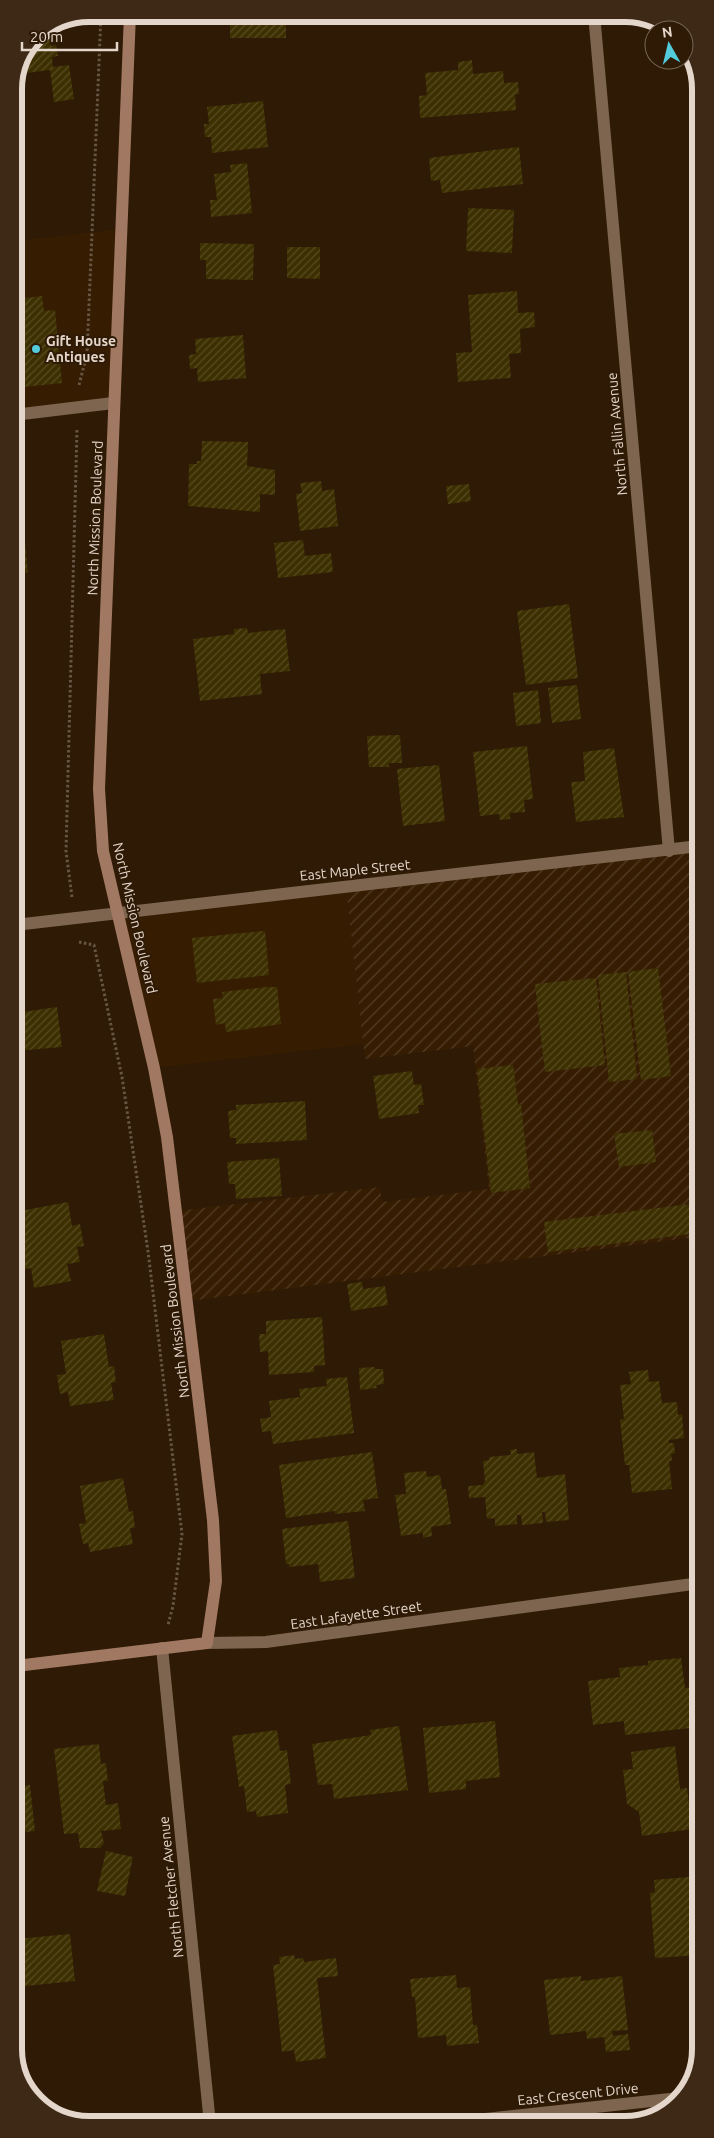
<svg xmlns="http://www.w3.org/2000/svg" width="714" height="2138" viewBox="0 0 714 2138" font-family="Ubuntu,sans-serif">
<defs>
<pattern id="industrial-furrows" width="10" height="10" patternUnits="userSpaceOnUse" patternTransform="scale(1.25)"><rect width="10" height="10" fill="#361d02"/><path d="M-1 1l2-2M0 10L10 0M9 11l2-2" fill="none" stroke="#533d26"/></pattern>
<pattern id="building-hatch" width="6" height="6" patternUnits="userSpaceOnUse" patternTransform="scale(1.25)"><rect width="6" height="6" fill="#3c2f00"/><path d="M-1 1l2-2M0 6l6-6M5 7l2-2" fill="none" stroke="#584c24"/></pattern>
</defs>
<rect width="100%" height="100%" fill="#2e1a05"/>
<!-- built -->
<g fill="#361d02">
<polygon points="121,229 113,403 14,415 14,241"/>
<polygon points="346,887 364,1044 154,1068 119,912"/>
</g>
<!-- industrial -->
<polygon fill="url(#industrial-furrows)" points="699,846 699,1255 690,1256 688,1238 188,1301 177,1211 380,1187 382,1202 489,1189 473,1046 365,1059 346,887"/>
<!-- building -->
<g fill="url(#building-hatch)">
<polygon points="220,14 279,14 279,21 286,21 286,38 230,38 230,20 220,20"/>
<polygon points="49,30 51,46 56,45 58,56 52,57 53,67 69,65 74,99 54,102 50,70 19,74 36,36"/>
<polygon points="472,60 473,74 503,71 504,83 518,82 519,94 515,95 516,110 420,118 419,96 427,95 425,73 458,70 458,62"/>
<polygon points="696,67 698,70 698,109 694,109 690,68"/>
<polygon points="263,101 268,147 212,153 211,137 205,137 204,124 209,124 207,107"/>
<polygon points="519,147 523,184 442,193 440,180 431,181 429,158"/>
<polygon points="247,163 252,213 211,217 210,200 217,200 214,174 231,172 230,165"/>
<polygon points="468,208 514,210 512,253 466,251"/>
<polygon points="200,243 254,244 253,280 206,279 206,260 200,260"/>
<polygon points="287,247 320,247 320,279 287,278"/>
<polygon points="517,291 518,313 534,312 535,327 520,329 521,353 509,354 511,378 458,382 456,353 472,352 468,295"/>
<polygon points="42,296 44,311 55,310 62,383 14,388 14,315 18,314 16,299"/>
<polygon points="243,335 246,378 198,382 197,368 190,369 189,355 196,354 195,339"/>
<polygon points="202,441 248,442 247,466 275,470 275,495 260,494 260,512 188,506 189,464 197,464 197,461 201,461"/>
<polygon points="321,481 322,491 334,489 338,526 300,531 296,494 302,493 300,483"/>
<polygon points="469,484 471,501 448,504 446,486"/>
<polygon points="24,533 28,572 24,573 24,581 14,582 14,535"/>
<polygon points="303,540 305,556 331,553 333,572 278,578 274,543"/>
<polygon points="569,604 578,678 526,685 517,611"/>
<polygon points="247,628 248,633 285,629 290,671 260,674 262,694 200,701 193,639 234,634 234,629"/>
<polygon points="15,640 18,640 19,673 15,673"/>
<polygon points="577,685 581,719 552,723 548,688"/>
<polygon points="538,690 541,723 516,726 513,693"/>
<polygon points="400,735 402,763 389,763 389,767 369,767 367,736"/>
<polygon points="527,746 533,799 524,800 525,812 510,813 510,819 500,820 499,814 480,816 473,752"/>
<polygon points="614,748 624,817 576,822 571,782 585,781 583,752"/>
<polygon points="439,765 445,821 403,826 397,769"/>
<polygon points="265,931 269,975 197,983 192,938"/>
<polygon points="699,962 699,1033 698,1033 689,963"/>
<polygon points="658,968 671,1076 641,1080 628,972"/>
<polygon points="626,972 637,1079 609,1082 598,975"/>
<polygon points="596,978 605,1065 545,1072 535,984"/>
<polygon points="267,987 277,987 281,1024 226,1032 225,1023 216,1025 213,999 223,998 222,992"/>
<polygon points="57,1007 62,1047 15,1051 15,1013"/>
<polygon points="513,1065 518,1104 521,1104 530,1188 491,1193 477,1069"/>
<polygon points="412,1071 414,1085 421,1084 424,1105 418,1105 419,1113 379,1119 373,1076"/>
<polygon points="305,1101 307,1140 236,1144 236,1138 230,1138 228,1111 236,1110 236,1105"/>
<polygon points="652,1130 656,1162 619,1167 614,1134"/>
<polygon points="279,1158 282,1196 236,1199 235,1184 229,1184 227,1162"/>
<polygon points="68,1202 72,1226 80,1224 84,1246 77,1247 80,1262 67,1264 71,1281 34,1288 31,1268 15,1271 15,1237 24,1236 20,1211"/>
<polygon points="699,1203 699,1233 548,1252 544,1222"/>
<polygon points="362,1282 363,1289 385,1286 388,1305 351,1311 347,1284"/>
<polygon points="322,1317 325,1365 314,1366 314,1372 269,1375 268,1351 260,1352 259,1334 266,1334 266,1321"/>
<polygon points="104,1334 109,1367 114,1366 116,1382 111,1383 114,1400 70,1406 68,1392 60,1394 57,1375 66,1374 61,1341"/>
<polygon points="375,1367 375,1369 383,1369 384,1384 376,1385 377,1388 360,1390 359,1368"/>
<polygon points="648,1370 649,1382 659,1381 662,1403 677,1402 678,1415 682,1414 684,1438 669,1440 669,1443 674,1443 675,1453 671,1454 672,1461 669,1461 672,1489 632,1493 629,1465 625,1465 620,1420 624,1419 620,1385 631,1384 629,1372"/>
<polygon points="347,1377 354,1433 273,1444 271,1431 262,1432 260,1419 271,1417 269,1401 300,1397 299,1389 327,1386 326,1379"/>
<polygon points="517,1449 517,1454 534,1452 537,1478 565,1474 569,1520 546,1522 545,1512 542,1512 543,1523 522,1525 521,1515 517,1515 517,1524 495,1526 495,1518 487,1519 485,1497 469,1498 468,1486 483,1485 485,1481 483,1461 489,1460 489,1457 511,1455 510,1450"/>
<polygon points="372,1452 378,1498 363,1500 365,1511 335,1514 335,1511 286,1518 279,1465"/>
<polygon points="426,1471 427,1477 440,1475 442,1489 446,1489 451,1524 431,1527 432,1536 423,1538 423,1533 401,1536 395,1495 406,1494 404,1473"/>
<polygon points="123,1478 129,1512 133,1511 135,1528 130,1528 133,1544 90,1552 88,1543 83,1544 79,1524 86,1523 80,1486"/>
<polygon points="348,1521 355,1578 320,1582 318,1564 289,1567 289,1564 286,1564 282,1529"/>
<polygon points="681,1658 685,1688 700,1686 700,1727 625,1735 624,1721 593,1725 588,1681 620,1677 619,1668 648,1665 648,1661"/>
<polygon points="495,1721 500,1777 466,1781 466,1789 429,1793 423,1728"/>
<polygon points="399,1726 408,1790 334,1799 332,1784 318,1785 312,1744 371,1735 370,1730"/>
<polygon points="277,1730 280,1751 287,1750 291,1784 285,1785 288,1813 257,1817 256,1811 247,1812 244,1786 239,1787 232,1736"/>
<polygon points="99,1744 101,1764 106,1763 108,1781 103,1781 106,1805 118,1803 121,1829 101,1831 104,1843 100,1848 80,1848 78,1833 64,1834 54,1749"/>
<polygon points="675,1746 680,1789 687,1788 692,1829 642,1836 639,1812 627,1804 623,1770 633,1769 631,1752"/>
<polygon points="30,1785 35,1831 16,1833 16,1786"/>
<polygon points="106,1851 133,1857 125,1896 97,1891"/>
<polygon points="700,1876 700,1955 655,1958 650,1893 655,1892 654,1880"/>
<polygon points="70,1934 75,1981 16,1987 16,1939"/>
<polygon points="294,1955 295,1959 303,1958 304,1962 336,1958 338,1976 317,1978 326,2058 296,2062 294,2050 282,2052 273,1965 280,1964 279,1957"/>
<polygon points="456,1975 457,1988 470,1987 473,2025 477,2025 479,2043 447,2046 446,2035 418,2038 415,1997 412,1997 410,1979"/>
<polygon points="581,1976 581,1981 622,1976 628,2030 612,2031 613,2036 628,2034 630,2050 606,2052 604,2037 587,2039 586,2031 550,2035 544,1980"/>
</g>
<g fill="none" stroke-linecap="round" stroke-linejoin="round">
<!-- path -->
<g stroke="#685644" stroke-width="3" stroke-dasharray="2.5 2.5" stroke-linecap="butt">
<polyline points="79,385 87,354 101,14"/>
<polyline points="72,897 66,851 77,429"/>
<polyline points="79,942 94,945 122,1077 148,1251 182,1534 173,1606 168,1625"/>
</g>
<!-- street -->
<g stroke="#7d654f" stroke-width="12">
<polyline points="594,14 669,851"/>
<polyline points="14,415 113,403"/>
<polyline points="15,925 699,846"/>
<polyline points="207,1643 266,1642 700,1583"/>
<polyline points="162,1648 210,2124"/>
<polyline points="449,2123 679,2098"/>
</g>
<!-- secondary -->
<polyline stroke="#a17862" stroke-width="12" points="16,1666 207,1643 216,1581 213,1520 167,1137 154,1068 103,851 99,789 130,14"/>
</g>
<!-- markers -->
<circle fill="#53cbdb" stroke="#2e1a05" stroke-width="2" cx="36" cy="349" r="5"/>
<g text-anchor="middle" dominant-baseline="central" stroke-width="4" stroke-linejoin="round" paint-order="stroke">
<!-- poi labels -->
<g font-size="14" font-weight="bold" fill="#e4d6ca" stroke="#2e1a05" text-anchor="start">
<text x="46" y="341">Gift House<tspan x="46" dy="16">Antiques</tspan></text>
</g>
<!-- street labels -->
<g font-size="14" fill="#e4d6ca" stroke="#2e1a05">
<text transform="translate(617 434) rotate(-95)">North Fallin Avenue</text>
<text transform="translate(95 518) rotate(-88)">North Mission Boulevard</text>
<text transform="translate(355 870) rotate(-6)">East Maple Street</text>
<text transform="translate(135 918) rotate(77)">North Mission Boulevard</text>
<text transform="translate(175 1321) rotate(-97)">North Mission Boulevard</text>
<text transform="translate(356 1615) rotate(-8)">East Lafayette Street</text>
<text transform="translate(171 1887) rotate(-96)">North Fletcher Avenue</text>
<text transform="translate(578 2094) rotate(-6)">East Crescent Drive</text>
</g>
</g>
<!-- crop -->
<path d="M0 0H714V2138H0ZM89 22H625A67 67 0 0 1 692 89V2049A67 67 0 0 1 625 2116H89A67 67 0 0 1 22 2049V89A67 67 0 0 1 89 22Z" fill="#3d2915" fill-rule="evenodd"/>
<path fill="none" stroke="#e4d6ca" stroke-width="6" d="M89 22H625A67 67 0 0 1 692 89V2049A67 67 0 0 1 625 2116H89A67 67 0 0 1 22 2049V89A67 67 0 0 1 89 22Z"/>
<!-- north arrow -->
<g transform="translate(669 45) rotate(352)"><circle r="24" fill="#2e1a05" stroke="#776554"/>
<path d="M0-4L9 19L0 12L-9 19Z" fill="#53cbdb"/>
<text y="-8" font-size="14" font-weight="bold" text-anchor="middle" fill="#e4d6ca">N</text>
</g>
<!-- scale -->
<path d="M22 42v8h95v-8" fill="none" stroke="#e4d6ca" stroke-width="2.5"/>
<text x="30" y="42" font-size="15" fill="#e4d6ca" stroke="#2e1a05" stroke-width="4" paint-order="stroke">20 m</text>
</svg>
